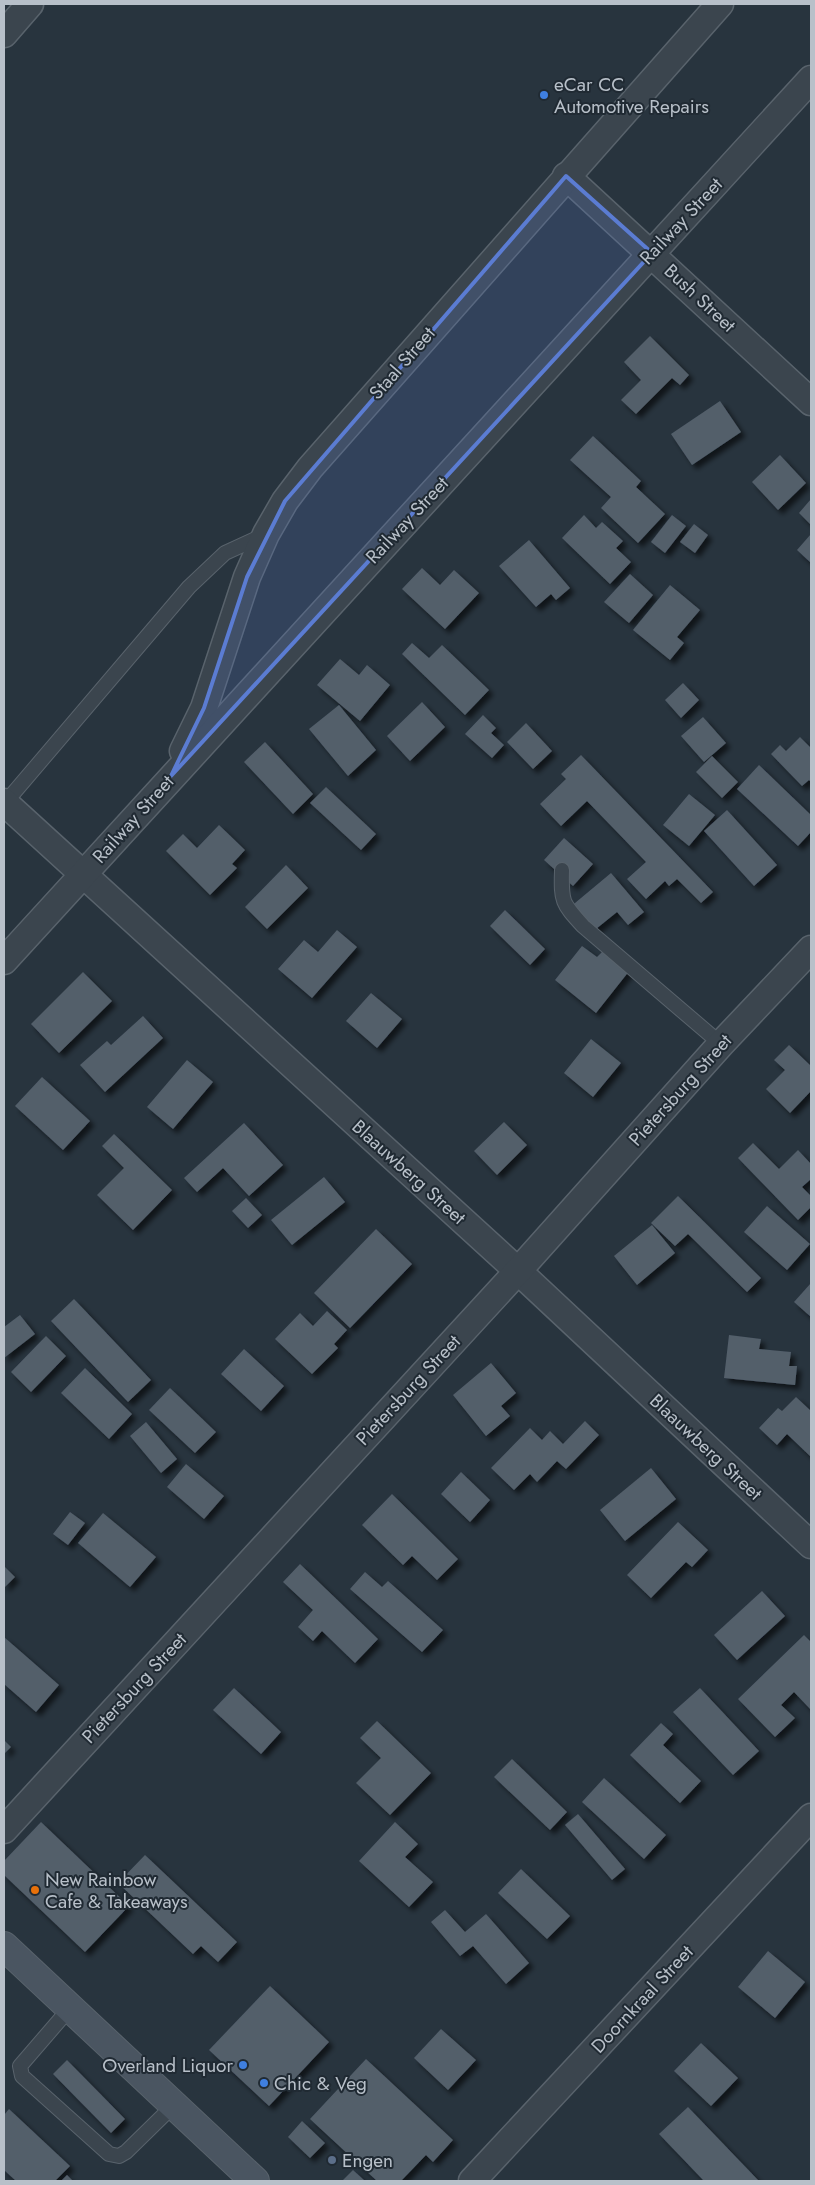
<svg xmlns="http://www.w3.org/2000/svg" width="815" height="2185" viewBox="0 0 815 2185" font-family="Jost,sans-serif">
<defs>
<filter id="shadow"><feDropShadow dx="4.5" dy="4.5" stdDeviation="2.5" flood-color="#0009"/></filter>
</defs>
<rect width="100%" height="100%" fill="#28343e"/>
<!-- building -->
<g fill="#535f6b" filter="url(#shadow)">
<polygon points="650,336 689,375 680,385 672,378 636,414 621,400 641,380 624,362"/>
<polygon points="720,401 741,432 692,465 671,434"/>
<polygon points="593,436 641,481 636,487 665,514 638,543 601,508 611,497 570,460"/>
<polygon points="780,455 806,483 778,510 752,482"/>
<polygon points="811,499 811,525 799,513"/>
<polygon points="584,515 596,528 602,522 623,541 616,548 631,562 610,584 562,538"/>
<polygon points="672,515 686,526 665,553 651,542"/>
<polygon points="694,524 708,535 695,553 680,542"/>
<polygon points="811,534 811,563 797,550"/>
<polygon points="529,540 570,588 556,600 551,594 536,607 499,566"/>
<polygon points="422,568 440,585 454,570 479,593 445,629 402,589"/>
<polygon points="630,574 653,595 629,623 604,602"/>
<polygon points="670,585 700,610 677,637 684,643 670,660 633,630"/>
<polygon points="412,643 429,658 442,645 489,690 465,715 402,654"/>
<polygon points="340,659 359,675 367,665 390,685 360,721 317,685"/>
<polygon points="683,683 699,700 681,718 665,700"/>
<polygon points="422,702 445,727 410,761 387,736"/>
<polygon points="339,705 376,750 348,776 309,729"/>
<polygon points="483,715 496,728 491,733 504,745 492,758 465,734"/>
<polygon points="703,717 726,743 704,762 681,736"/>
<polygon points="526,723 552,751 533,769 507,742"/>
<polygon points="800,737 811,748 811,782 809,780 802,786 771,754 780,745 786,751"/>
<polygon points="265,742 313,794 293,814 244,762"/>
<polygon points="581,755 713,892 701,903 677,879 669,886 665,881 646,899 627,879 646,862 587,801 561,826 540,804 566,779 561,774"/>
<polygon points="712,756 738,782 722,798 696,772"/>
<polygon points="759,765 811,815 811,832 798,846 737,789"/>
<polygon points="326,787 376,834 361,850 310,803"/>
<polygon points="689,794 715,815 689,846 663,825"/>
<polygon points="727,810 777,865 754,886 704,831"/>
<polygon points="219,825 245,850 232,864 237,868 210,895 166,851 183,834 197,848"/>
<polygon points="564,838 593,864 573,886 544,860"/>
<polygon points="286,865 308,888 267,929 245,907"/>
<polygon points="611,873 644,912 628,925 617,912 591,933 569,908"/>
<polygon points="505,910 545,949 530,965 490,926"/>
<polygon points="337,930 357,947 312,998 278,969 304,940 318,952"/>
<polygon points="582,946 597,957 604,950 630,970 596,1013 555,980"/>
<polygon points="83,972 112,1001 59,1053 31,1024"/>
<polygon points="371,993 402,1019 377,1048 346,1021"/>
<polygon points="143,1016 163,1038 105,1092 80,1065 107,1041 111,1045"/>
<polygon points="591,1039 621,1063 593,1097 564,1073"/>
<polygon points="789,1045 811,1066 811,1091 790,1113 766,1089 785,1070 774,1060"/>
<polygon points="187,1060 213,1082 173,1129 147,1107"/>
<polygon points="42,1077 90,1121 63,1150 15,1106"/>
<polygon points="504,1122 527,1145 497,1175 474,1151"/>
<polygon points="244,1123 283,1165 249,1196 223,1168 197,1192 184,1178"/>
<polygon points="114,1134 172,1190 133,1230 97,1195 124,1168 102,1146"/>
<polygon points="753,1143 779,1169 798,1150 811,1164 811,1179 802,1187 811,1196 811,1207 798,1220 738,1158"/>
<polygon points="324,1177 345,1202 292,1245 271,1220"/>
<polygon points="678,1196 761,1278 747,1292 688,1234 675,1246 651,1223"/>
<polygon points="246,1198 262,1215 248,1228 232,1211"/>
<polygon points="767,1206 810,1244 787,1270 744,1232"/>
<polygon points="652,1225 675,1253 637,1285 614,1256"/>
<polygon points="376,1229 412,1264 350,1328 314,1293"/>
<polygon points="811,1283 811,1317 794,1302"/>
<polygon points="74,1299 151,1380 128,1402 51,1321"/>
<polygon points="327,1311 347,1330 334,1344 338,1348 312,1374 275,1339 300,1313 313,1326"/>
<polygon points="20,1315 35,1334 4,1358 4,1327"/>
<polygon points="729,1335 761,1339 759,1349 791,1352 789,1366 797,1366 795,1385 724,1378"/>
<polygon points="46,1336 66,1356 31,1392 11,1372"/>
<polygon points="244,1349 284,1386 261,1411 221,1374"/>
<polygon points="491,1363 516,1393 501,1406 510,1416 486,1436 453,1395"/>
<polygon points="85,1368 132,1414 109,1439 61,1393"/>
<polygon points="170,1388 216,1432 195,1453 149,1410"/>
<polygon points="796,1397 811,1411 811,1457 787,1434 777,1445 759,1428 778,1408 782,1411"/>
<polygon points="585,1421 599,1435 566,1469 557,1461 537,1482 530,1474 514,1490 491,1468 530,1428 542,1440 550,1431 563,1444"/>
<polygon points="146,1422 177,1459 161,1473 130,1436"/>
<polygon points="186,1464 224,1496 204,1519 167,1487"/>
<polygon points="651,1468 676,1499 625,1541 600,1510"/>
<polygon points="461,1472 490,1500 470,1522 441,1494"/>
<polygon points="392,1494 458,1559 437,1580 412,1556 403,1565 362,1525"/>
<polygon points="70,1512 85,1523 68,1545 53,1534"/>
<polygon points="103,1513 156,1557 130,1587 78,1543"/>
<polygon points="678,1522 708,1550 692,1567 686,1562 651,1598 627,1575"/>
<polygon points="300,1564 378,1639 355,1663 322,1631 313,1641 298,1627 313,1610 283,1582"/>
<polygon points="4,1566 15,1577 4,1588"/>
<polygon points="365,1572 382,1587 388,1581 443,1630 422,1652 350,1589"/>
<polygon points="762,1591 785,1616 737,1660 714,1635"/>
<polygon points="804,1635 811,1642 811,1710 794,1692 781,1705 795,1718 775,1737 738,1699"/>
<polygon points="4,1637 59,1685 36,1712 4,1684"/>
<polygon points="234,1688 281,1732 261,1754 213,1710"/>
<polygon points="700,1688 759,1751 733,1775 673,1712"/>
<polygon points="377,1721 431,1773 390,1815 356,1783 381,1758 360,1738"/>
<polygon points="661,1723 673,1734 663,1745 701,1781 680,1803 630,1755"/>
<polygon points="4,1740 11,1747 4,1754"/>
<polygon points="512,1759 567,1812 550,1830 494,1777"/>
<polygon points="604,1778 666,1835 644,1859 582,1802"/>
<polygon points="578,1814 625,1869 612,1880 565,1825"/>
<polygon points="41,1822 129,1906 85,1952 4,1875 4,1861"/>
<polygon points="395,1822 418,1844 405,1857 433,1882 409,1907 359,1861"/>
<polygon points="145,1855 237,1942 218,1962 201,1946 193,1954 118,1883"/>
<polygon points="521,1869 570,1916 547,1939 498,1893"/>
<polygon points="445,1910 465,1932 486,1914 529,1963 506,1984 473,1946 460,1956 431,1922"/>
<polygon points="768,1951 805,1982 775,2018 738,1987"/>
<polygon points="270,1986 329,2042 269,2106 209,2050"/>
<polygon points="441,2029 476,2060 448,2090 414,2058"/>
<polygon points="701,2043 738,2078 711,2106 674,2071"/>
<polygon points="366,2059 453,2140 433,2162 426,2155 401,2181 377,2181 310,2119"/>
<polygon points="67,2060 125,2119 111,2133 53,2074"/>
<polygon points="688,2107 758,2180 756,2181 704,2181 659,2134"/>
<polygon points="9,2109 70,2166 55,2181 16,2181 4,2170 4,2115"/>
<polygon points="302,2121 325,2143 310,2158 288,2137"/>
<polygon points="353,2170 365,2181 342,2181"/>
<polygon points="67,2175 73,2181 61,2181"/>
</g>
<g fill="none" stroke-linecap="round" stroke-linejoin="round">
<!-- service casing -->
<g stroke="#59636c" stroke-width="16">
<g id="service">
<polyline points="5,803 189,587 225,553 264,535"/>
<path d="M562,870c-1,32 0,33 21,56l138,118"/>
<polyline points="70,2008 20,2066 22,2076 109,2154 119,2156 126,2152 174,2105"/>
</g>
</g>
<!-- minor casing -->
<g stroke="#59636c" stroke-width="29">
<g id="minor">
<polyline points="4,34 30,4"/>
<polyline points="566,176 811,402"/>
<polyline points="183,751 204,708 247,577 266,534 285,501 310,468 720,4"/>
<polyline points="4,802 518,1271 811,1545"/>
<polyline points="4,961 811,79"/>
<polyline points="4,1830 518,1271 721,1044 811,949"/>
<polyline points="472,2181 811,1817"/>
</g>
</g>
<!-- secondary casing -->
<g stroke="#59636c" stroke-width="30">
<polyline id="secondary" points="4,1946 255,2181"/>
</g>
<!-- service -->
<use href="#service" stroke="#3b454e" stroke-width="14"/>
<!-- minor -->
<use href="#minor" stroke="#3b454e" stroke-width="26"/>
<!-- secondary -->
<use href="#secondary" stroke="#4a5561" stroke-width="28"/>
</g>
<!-- marked area -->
<path fill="#5b7cd2" fill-opacity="0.2" stroke="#5b7cd2" stroke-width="4" stroke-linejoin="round" d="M566,176l86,77 -481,523 33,-68 43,-131 38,-76z"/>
<!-- markers -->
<g fill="#3f7fe0" stroke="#202a33" stroke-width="2">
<circle cx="544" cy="95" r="5"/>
<circle cx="243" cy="2065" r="5"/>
<circle cx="264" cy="2083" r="5"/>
</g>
<circle fill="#e8710a" stroke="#202a33" stroke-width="2" cx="35" cy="1890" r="5"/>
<circle fill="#5c6f8a" stroke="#202a33" stroke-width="2" cx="332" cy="2160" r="5"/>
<g text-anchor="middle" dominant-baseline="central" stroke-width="4" stroke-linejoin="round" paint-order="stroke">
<!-- poi labels -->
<g font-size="19" fill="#b8c0c9" stroke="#202a33" text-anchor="start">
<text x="554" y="84">eCar CC<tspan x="554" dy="22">Automotive Repairs</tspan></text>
<text x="45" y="1879">New Rainbow<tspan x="45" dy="22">Cafe &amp; Takeaways</tspan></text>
<text x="233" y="2065" text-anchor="end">Overland Liquor</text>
<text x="274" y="2083">Chic &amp; Veg</text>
<text x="342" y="2160">Engen</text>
</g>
<!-- street labels -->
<g font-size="19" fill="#b8c0c9" stroke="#202a33">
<text transform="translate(681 221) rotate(-47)">Railway Street</text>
<text transform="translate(700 298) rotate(43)">Bush Street</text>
<text transform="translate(402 363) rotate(-49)">Staal Street</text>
<text transform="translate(407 520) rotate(-47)">Railway Street</text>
<text transform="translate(133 819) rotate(-48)">Railway Street</text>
<text transform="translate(680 1090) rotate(-48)">Pietersburg Street</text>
<text transform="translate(409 1172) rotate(42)">Blaauwberg Street</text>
<text transform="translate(408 1390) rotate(-47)">Pietersburg Street</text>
<text transform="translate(706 1447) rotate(43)">Blaauwberg Street</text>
<text transform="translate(134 1688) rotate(-47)">Pietersburg Street</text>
<text transform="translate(642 1999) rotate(-47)">Doornkraal Street</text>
</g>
</g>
<!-- border -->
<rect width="815" height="2185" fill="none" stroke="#b8c0c9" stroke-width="10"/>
</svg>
